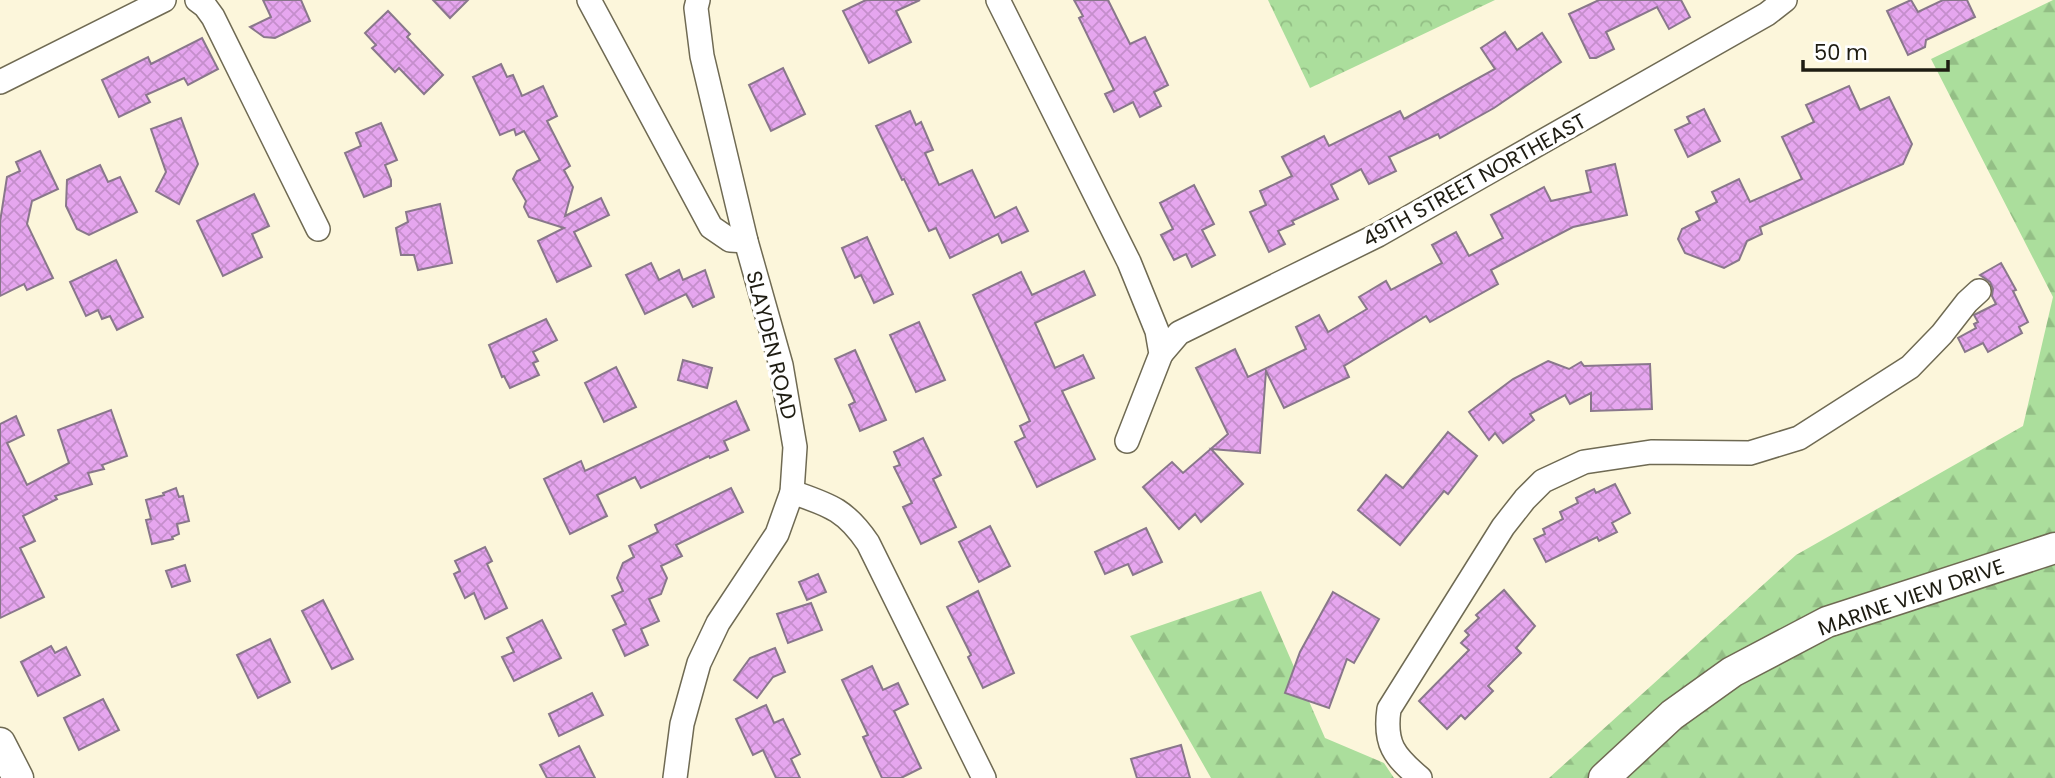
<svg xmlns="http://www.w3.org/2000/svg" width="2055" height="778" viewBox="0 0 2055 778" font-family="Poppins,sans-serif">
<defs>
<pattern id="forest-firs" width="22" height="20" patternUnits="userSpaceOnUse" patternTransform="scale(1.75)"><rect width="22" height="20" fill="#abde9c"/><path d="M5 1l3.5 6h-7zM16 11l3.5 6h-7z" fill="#93be85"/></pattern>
<pattern id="park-crowns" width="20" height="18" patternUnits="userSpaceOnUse" patternTransform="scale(1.75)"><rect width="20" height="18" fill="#abde9c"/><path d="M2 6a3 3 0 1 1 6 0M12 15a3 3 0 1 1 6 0" fill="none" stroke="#93be85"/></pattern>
<pattern id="building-cross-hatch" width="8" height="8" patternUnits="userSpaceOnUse" patternTransform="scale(1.75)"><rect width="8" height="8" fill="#e6a6ef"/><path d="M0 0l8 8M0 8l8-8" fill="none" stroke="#c58ecc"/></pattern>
</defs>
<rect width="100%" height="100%" fill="#fcf6db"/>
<!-- forest -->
<g fill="url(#forest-firs)">
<polygon points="2053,0 2055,0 2055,778 1549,778 1796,555 2023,426 2053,297 1931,59"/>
<polygon points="1261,591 1325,738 1384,763 1394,778 1211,778 1130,636"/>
</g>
<!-- park -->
<polygon fill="url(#park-crowns)" points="1268,0 1495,0 1310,88"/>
<!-- building -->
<g fill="url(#building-cross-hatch)" stroke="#89778b" stroke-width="2">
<polygon points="263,0 301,0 310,21 275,38 264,37 250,27 271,17"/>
<polygon points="433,0 468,0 450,18"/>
<polygon points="866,0 920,0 896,11 911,42 869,63 843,11"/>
<polygon points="1074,0 1108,0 1130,44 1145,37 1168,85 1154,92 1161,106 1140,117 1133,102 1114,112 1105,94 1114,90 1079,18 1083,16"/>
<polygon points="1599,0 1681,0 1690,17 1669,29 1657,7 1606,32 1614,49 1596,58 1590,58 1569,14"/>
<polygon points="1911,0 1918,12 1943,0 1967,0 1975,17 1926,40 1925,47 1908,55 1887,11"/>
<polygon points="388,11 410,34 407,37 443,75 424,94 399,68 395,72 372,48 376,45 365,33"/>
<polygon points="1505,32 1517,50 1542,33 1561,62 1494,108 1440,138 1438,134 1389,157 1396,171 1369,184 1361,169 1331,185 1338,199 1292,221 1294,224 1278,231 1285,244 1269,252 1250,212 1266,205 1260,191 1292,176 1282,157 1324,136 1329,146 1400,111 1404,119 1495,69 1481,48"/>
<polygon points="202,38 218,69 188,85 184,78 146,95 150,102 119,117 102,80 148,57 151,64"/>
<polygon points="501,64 507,77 513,75 522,96 543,86 557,116 547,121 570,166 564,170 573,187 565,216 601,198 609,215 574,232 591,266 557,282 538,241 564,228 529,217 524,207 526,201 513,179 517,171 540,160 524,131 516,135 514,129 500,135 473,77"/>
<polygon points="783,68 805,114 771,131 749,85"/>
<polygon points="1849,86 1860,110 1889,97 1912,144 1903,164 1760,227 1762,234 1747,241 1739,260 1724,268 1685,253 1678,239 1682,229 1700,220 1696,212 1717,202 1712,192 1739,179 1750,202 1802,179 1782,137 1814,122 1806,105"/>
<polygon points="1704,109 1720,141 1688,157 1675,130 1690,123 1687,117"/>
<polygon points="910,111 916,125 921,122 933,150 925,153 939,185 972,170 995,218 1016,207 1028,231 1002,243 998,234 950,258 936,228 929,231 904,179 902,180 876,126"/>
<polygon points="181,118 198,164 179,204 156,191 166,172 151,129"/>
<polygon points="381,123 397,160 385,165 391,180 391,186 364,197 345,153 361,146 356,133"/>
<polygon points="40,151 58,189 32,201 27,224 53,278 27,290 24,284 0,296 0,222 7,177 20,171 16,162"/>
<polygon points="1615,164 1627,215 1573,227 1491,270 1498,284 1430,322 1426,316 1344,366 1349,377 1284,408 1266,371 1260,453 1211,449 1243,484 1201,522 1195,514 1179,529 1143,487 1172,462 1183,473 1228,434 1196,368 1235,349 1248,377 1306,349 1296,327 1319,315 1328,332 1367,309 1359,297 1386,281 1391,290 1442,263 1432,245 1456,232 1469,256 1503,238 1491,215 1544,187 1551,201 1591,192 1586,171"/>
<polygon points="100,165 108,182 120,177 137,212 89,235 77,229 66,206 67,180"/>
<polygon points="1194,185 1214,224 1202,230 1215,255 1192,267 1186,254 1174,260 1161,235 1173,229 1160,203"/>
<polygon points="254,194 269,226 252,234 262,257 223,276 197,221"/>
<polygon points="440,204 452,263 418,270 414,255 401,255 396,228 408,222 406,212"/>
<polygon points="867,237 893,294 874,303 861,275 855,278 842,248"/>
<polygon points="116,260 143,317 117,330 110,316 102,319 98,310 86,316 70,282"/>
<polygon points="651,263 659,280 679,270 683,280 705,270 714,297 693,307 686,294 645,314 626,275"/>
<polygon points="2001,263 2016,290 2013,291 2028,322 2019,327 2022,333 1988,352 1983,343 1965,352 1958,338 1976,328 1974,324 1978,322 1974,315 1996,304 1992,296 1993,289 1990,282 1980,275"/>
<polygon points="1084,271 1095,295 1035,323 1055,368 1083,355 1094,378 1062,391 1095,459 1037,487 1015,442 1025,437 1020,426 1030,421 973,295 1021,272 1032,295"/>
<polygon points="546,319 557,340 533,352 538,361 533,363 539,375 510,388 504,376 502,377 489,345"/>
<polygon points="919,322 945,380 916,392 890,335"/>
<polygon points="855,350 886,420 860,431 849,405 855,402 835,359"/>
<polygon points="683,360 712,368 707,388 678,380"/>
<polygon points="1548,361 1569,369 1581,362 1584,366 1650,364 1652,409 1591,411 1591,393 1570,404 1565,395 1530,414 1534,420 1503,443 1495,433 1489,440 1469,412 1513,379"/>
<polygon points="616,367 636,407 604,422 585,383"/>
<polygon points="736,401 749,430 724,441 728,450 710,458 709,456 641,488 635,477 597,495 607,516 570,534 544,479 581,461 585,471"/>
<polygon points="111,410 127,456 102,465 104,469 88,473 92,484 55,496 57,499 23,516 35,541 20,548 44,597 0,618 0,424 16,416 24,435 7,443 27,485 69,463 58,430"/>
<polygon points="1448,432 1477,456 1448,494 1444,491 1400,545 1358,510 1386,475 1403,488"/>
<polygon points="923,438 941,475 933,479 956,527 921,544 903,507 912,503 894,467 900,465 894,452"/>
<polygon points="1615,484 1630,513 1612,523 1617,532 1599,541 1597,537 1546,562 1534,539 1545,534 1543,529 1563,519 1560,512 1578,503 1576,498 1594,489 1596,493"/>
<polygon points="176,488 179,497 183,496 189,521 177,524 179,534 172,537 173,539 152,544 146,520 151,519 146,500 164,495 163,493"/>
<polygon points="731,488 743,512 676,545 682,556 661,566 667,578 661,594 649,599 659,621 641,629 648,645 625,656 613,630 626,624 612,596 623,591 617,578 623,563 634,557 629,546 658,532 655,525"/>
<polygon points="990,526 1010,566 979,582 959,542"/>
<polygon points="1146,528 1162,562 1133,575 1128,564 1105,574 1095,552"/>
<polygon points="485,547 492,561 487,564 507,608 485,619 474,593 465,598 454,574 460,571 455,561"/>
<polygon points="185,565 190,581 172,587 166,571"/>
<polygon points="818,574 826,592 807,600 799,582"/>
<polygon points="1504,590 1535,626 1516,648 1521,653 1488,686 1493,691 1465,719 1461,715 1447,729 1419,701 1469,650 1461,643 1469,635 1465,631 1479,618 1476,615"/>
<polygon points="978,591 1014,673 983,688 968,657 971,655 947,607"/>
<polygon points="1333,592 1379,619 1354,663 1347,659 1329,708 1285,693 1300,652"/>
<polygon points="323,600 353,659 332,669 302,611"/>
<polygon points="811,603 822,630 788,643 777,614"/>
<polygon points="542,620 561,658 514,681 502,657 514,652 507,638"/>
<polygon points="270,639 290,682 258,698 237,655"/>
<polygon points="51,646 55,653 66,647 80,675 38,696 21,662"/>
<polygon points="775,648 785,672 773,677 757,698 734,680 750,658"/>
<polygon points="872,666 883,690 898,683 908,704 894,711 921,768 901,778 882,778 863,737 868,735 842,680"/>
<polygon points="592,693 603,715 559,736 549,714"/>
<polygon points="103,699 119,730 79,750 64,718"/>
<polygon points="766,705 774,723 783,719 800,754 791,759 800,778 776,778 763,750 753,755 736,719"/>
<polygon points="1181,745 1190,778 1137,778 1131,759"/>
<polygon points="579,746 595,778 547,778 540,765"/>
</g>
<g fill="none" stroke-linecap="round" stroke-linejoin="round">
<!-- minor casing -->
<g stroke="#6f6a53" stroke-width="26">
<g id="minor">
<polyline points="197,0 205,6 213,17 318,229"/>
<polyline points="589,0 711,227 730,240 746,241"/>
<polyline points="998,0 1129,262 1157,331 1161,354 1127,441"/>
<polyline points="0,82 164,0"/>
<polyline points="1161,354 1179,333 1378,235 1767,14 1785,0"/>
<path d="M792,492c37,13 53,17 76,51l116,235"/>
<polyline points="675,778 682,724 699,663 718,623 777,534 792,492 795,447 781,365 746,241 702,56 696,8 698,0"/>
<path d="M1420,778c-26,-22 -36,-34 -31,-69l114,-182 22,-28 18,-18 41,-19 67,-10 99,1 49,-15 111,-71 32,-33 25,-32 12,-11"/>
</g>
</g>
<!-- major casing -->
<g stroke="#6f6a53" stroke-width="33">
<g id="major">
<polyline points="0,743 18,778"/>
<polyline points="1604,778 1672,715 1732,672 1827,622 2055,548"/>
</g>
</g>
<!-- minor -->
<use href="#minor" stroke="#fff" stroke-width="23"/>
<!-- major -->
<use href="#major" stroke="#fff" stroke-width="30"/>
</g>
<g text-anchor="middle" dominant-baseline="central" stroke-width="7" stroke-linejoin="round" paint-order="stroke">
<!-- street labels -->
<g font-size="21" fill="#1e1c12" stroke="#fff">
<text transform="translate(1474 180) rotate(-29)">49TH STREET NORTHEAST</text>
<text transform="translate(772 345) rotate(76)">SLAYDEN ROAD</text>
<text transform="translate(1911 597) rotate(-19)">MARINE VIEW DRIVE</text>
</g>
</g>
<!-- scale -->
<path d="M1803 60v10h145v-10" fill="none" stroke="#1e1c12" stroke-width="3.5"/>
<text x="1814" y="60" font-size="21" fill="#1e1c12" stroke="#ffffff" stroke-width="5" paint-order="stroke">50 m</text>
</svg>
